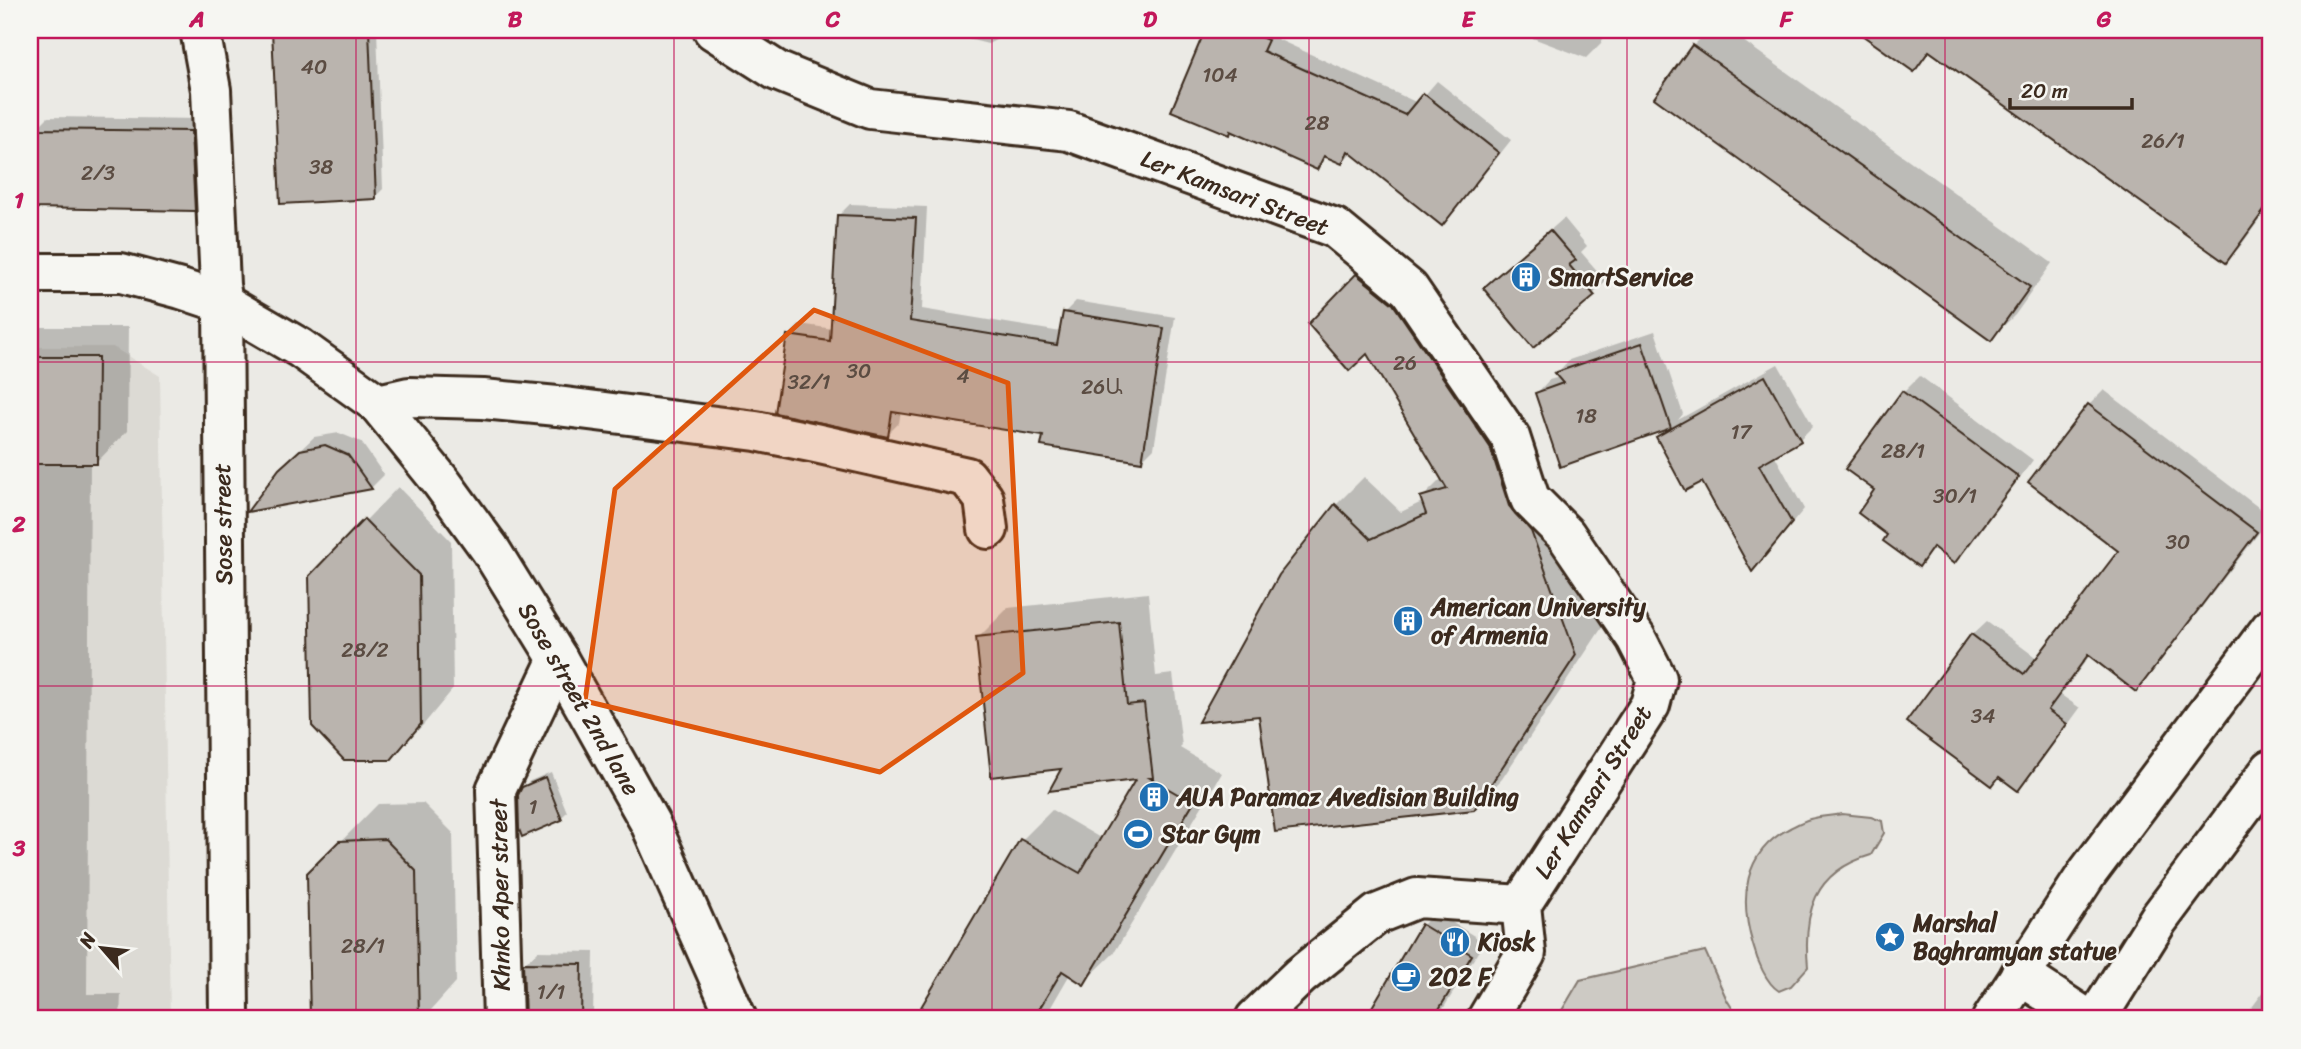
<svg xmlns="http://www.w3.org/2000/svg" width="2301" height="1049" viewBox="0 0 2301 1049" font-family="Sriracha,'Noto Sans Armenian',sans-serif">
<rect width="100%" height="100%" fill="#ebeae5"/>
<filter id="ink" filterUnits="userSpaceOnUse"><feTurbulence type="fractalNoise" baseFrequency=".0143" numOctaves="2"/><feDisplacementMap in="SourceGraphic" scale="14" xChannelSelector="R" yChannelSelector="G"/><feConvolveMatrix kernelMatrix="1 2 1 2 8 2 1 2 1" color-interpolation-filters="sRGB"/></filter>
<g filter="url(#ink)">
<!-- built -->
<polygon fill="#dcdad4" points="30,347 113,347 160,376 170,1019 30,1019"/>
<!-- green -->
<g fill="#cdcac4" stroke="#847a71" stroke-width="2">
<path d="M1842,814l29,3 11,4 2,12 -13,22c-58,17 -68,58 -63,112l-17,19 -12,5c-13,-8 -22,-31 -26,-46 -14,-46 -10,-93 37,-117 6,-3 13,-7 20,-9 10,-3 21,-3 32,-5z"/>
<polygon points="1705,951 1727,1000 1739,1019 1573,1019 1561,1012 1580,980"/>
</g>
<!-- shadow -->
<g fill="#0003">
<polygon points="273,30 377,30 383,189 375,197 281,202"/>
<polygon points="932,30 1015,30 988,44"/>
<polygon points="1207,30 1278,30 1275,38 1418,103 1437,81 1511,140 1455,211 1442,223 1352,152 1342,162 1328,156 1316,168 1231,129 1174,110"/>
<polygon points="1511,30 1607,30 1601,43 1586,58"/>
<polygon points="1709,30 1728,30 2052,263 2015,315 1991,338 1656,98 1693,46"/>
<polygon points="1858,30 2271,30 2271,212 2267,209 2239,248 2226,261 1931,50 1913,69"/>
<polygon points="48,117 203,119 207,197 194,210 35,130"/>
<polygon points="850,204 927,207 922,309 1061,332 1064,313 1076,301 1175,317 1154,448 1142,460 1045,434 901,411 899,423 887,435 788,336 800,324 833,329 839,215"/>
<polygon points="1564,218 1587,246 1581,252 1606,281 1593,294 1485,288"/>
<polygon points="1385,246 1537,477 1559,502 1603,626 1502,779 1474,808 1280,576 1336,505 1364,477 1401,512 1424,501 1422,498 1442,478 1368,351 1311,325"/>
<polygon points="30,327 128,327 127,431 97,462 90,462 87,994 121,994 120,1019 30,1019"/>
<polygon points="1655,331 1683,414 1678,420 1778,364 1813,426 1800,439 1774,454 1804,509 1764,557 1702,479 1658,438 1668,428 1537,393 1549,380 1560,377 1557,373 1569,360"/>
<polygon points="1920,376 2033,460 1970,545 1954,561 1936,547 1918,565 1889,534 1877,490 1848,469 1904,392"/>
<polygon points="2104,390 2271,517 2150,675 2136,689 2090,655 2061,695 2080,708 2032,774 2017,788 2001,776 1992,784 1972,635 1987,621 2038,659 2121,551 2089,405"/>
<polygon points="339,433 361,442 384,475 372,487 251,510 294,456 314,437"/>
<polygon points="398,487 451,541 453,689 424,724 390,758 311,577"/>
<polygon points="1148,593 1156,676 1173,674 1182,746 1180,748 1222,773 1114,953 1084,982 1070,974 1044,1019 916,1019 1022,840 1052,810 1102,839 1138,778 1065,767 978,638 1008,608"/>
<polygon points="551,772 567,812 561,818 523,788 530,781"/>
<polygon points="423,803 453,833 456,982 423,1019 312,1019 309,874 378,804"/>
<polygon points="1435,912 1484,942 1437,1019 1366,1019 1423,925"/>
<polygon points="538,951 594,952 593,1019 526,1019 525,963"/>
<polygon points="2271,982 2271,1019 2243,1019"/>
</g>
<!-- building -->
<g fill="#bab4ae" stroke="#3b2a1e" stroke-width="2">
<polygon points="272,30 369,30 376,199 280,204"/>
<polygon points="1205,30 1243,30 1268,40 1263,51 1405,115 1423,93 1499,153 1442,226 1348,151 1342,164 1324,156 1317,170 1230,131 1229,135 1171,111"/>
<polygon points="1855,30 2271,30 2271,201 2226,263 1929,51 1914,72"/>
<polygon points="1692,45 2030,287 1991,341 1654,98"/>
<polygon points="33,129 191,131 195,211 32,208"/>
<polygon points="837,215 916,218 910,321 1057,345 1063,312 1164,328 1142,462 1041,446 1043,436 892,412 888,437 775,413 787,335 830,341"/>
<polygon points="1550,230 1576,260 1569,265 1595,296 1533,348 1483,288"/>
<polygon points="1356,274 1393,304 1490,447 1509,506 1531,531 1576,655 1474,810 1275,832 1259,716 1198,722 1279,575 1335,504 1371,539 1426,514 1420,497 1447,489 1367,354 1349,371 1308,324"/>
<polygon points="1642,343 1671,428 1560,467 1535,393 1563,383 1554,373"/>
<polygon points="30,357 98,357 97,464 30,464"/>
<polygon points="1765,376 1801,441 1759,465 1792,523 1752,572 1702,482 1685,491 1656,437"/>
<polygon points="1902,391 2019,477 1954,564 1933,547 1919,567 1883,541 1887,535 1858,513 1874,490 1845,469"/>
<polygon points="2088,404 2257,532 2136,692 2088,655 2048,710 2067,724 2018,791 1999,777 1992,786 1906,722 1971,634 2024,674 2118,551 2028,482"/>
<polygon points="325,445 348,455 372,489 247,512 279,469 300,450"/>
<polygon points="364,519 419,575 421,724 391,760 344,760 312,726 309,576"/>
<polygon points="1119,622 1127,705 1144,703 1153,778 1150,778 1193,803 1084,985 1062,971 1033,1019 914,1019 1020,839 1080,873 1135,780 1049,791 1061,769 991,777 976,637"/>
<polygon points="545,777 562,820 522,837 519,829 518,795 522,787"/>
<polygon points="385,839 416,871 419,1019 310,1019 307,873 339,841"/>
<polygon points="1421,924 1472,955 1433,1019 1365,1019"/>
<polygon points="523,963 582,964 581,1019 525,1019"/>
</g>
<g fill="none" stroke-linecap="round" stroke-linejoin="round">
<!-- street casing -->
<g stroke="#3b2a1e" stroke-width="44">
<g id="street">
<polyline points="200,30 211,90 220,285 223,303 229,1019"/>
<polyline points="378,404 409,397 483,399 557,406 756,431 815,443 967,477 984,499 988,529"/>
<polyline points="503,1019 496,790 558,659"/>
</g>
</g>
<!-- secondary casing -->
<g stroke="#3b2a1e" stroke-width="44">
<g id="secondary">
<polyline points="713,30 777,71 870,109 1069,131 1335,228 1409,289 1510,437 1530,499 1566,535 1636,638 1657,679 1650,705 1521,905 1526,953 1487,1019"/>
<polyline points="30,273 121,273 181,289 223,303 300,348 378,404 442,483 490,549 558,659 650,823 737,1019"/>
<polyline points="1255,1019 1300,976 1377,914 1417,898 1521,905"/>
</g>
</g>
<!-- primary casing -->
<g stroke="#3b2a1e" stroke-width="44">
<g id="primary">
<polyline points="2020,975 2087,1019"/>
<polyline points="1992,1019 2088,872 2271,628"/>
<polyline points="2096,1019 2158,920 2271,769"/>
</g>
</g>
<!-- street -->
<use href="#street" stroke="#f6f6f2" stroke-width="38"/>
<!-- secondary -->
<use href="#secondary" stroke="#f6f6f2" stroke-width="38"/>
<!-- primary -->
<use href="#primary" stroke="#f6f6f2" stroke-width="38"/>
</g>
</g>
<!-- marked area -->
<path fill="#df570d" fill-opacity="0.2" stroke="#df570d" stroke-width="5" stroke-linejoin="round" d="M814,310l194,73 15,290 -143,99 -295,-71 30,-212z"/>
<!-- grid -->
<path fill="none" stroke="#c2185b" stroke-width="2" stroke-opacity="0.55" d="M356,30v989M674,30v989M992,30v989M1309,30v989M1627,30v989M1945,30v989M30,362h2241M30,686h2241"/>
<!-- icons -->
<defs>
<g id="building-disc" transform="scale(1.575)"><circle r="9.5" fill="#1f6fb2" stroke="#f6f6f2"/><path d="M-4-6H4V6H1V3H-1V6H-4ZM-2.5-4.3h1.7v1.8h-1.7ZM.8-4.3h1.7v1.8H.8ZM-2.5-1h1.7V.8h-1.7ZM.8-1h1.7V.8H.8Z" fill="#fff"/></g>
<g id="stadium-disc" transform="scale(1.575)"><circle r="9.5" fill="#1f6fb2" stroke="#f6f6f2"/><path d="M0-5a6.5 5 0 1 0 0 10a6.5 5 0 1 0 0-10ZM-3.5-1.8h7v3.6h-7Z" fill="#fff"/></g>
<g id="sight-disc" transform="scale(1.575)"><circle r="9.5" fill="#1f6fb2" stroke="#f6f6f2"/><path d="M0-6L1.8-2.2L6-1.7L2.9 1.2L3.7 5.4L0 3.3L-3.7 5.4L-2.9 1.2L-6-1.7L-1.8-2.2Z" fill="#fff"/></g>
<g id="restaurant-disc" transform="scale(1.575)"><circle r="9.5" fill="#1f6fb2" stroke="#f6f6f2"/><path d="M-5-6h1v4h1v-4h1v4h1v-4h1v5L-1.5 .5V6h-2V.5L-5-1ZM5-6V6H3V1.5H1.5Q1.5-4 5-6Z" fill="#fff"/></g>
<g id="cafe-disc" transform="scale(1.575)"><circle r="9.5" fill="#1f6fb2" stroke="#f6f6f2"/><path d="M-5.5-4.5H6V0H3Q3 3.5 0 3.5H-2.5Q-5.5 3.5-5.5 0ZM3-3.2v2h1.7v-2ZM-6 4.5H4V6H-6Z" fill="#fff"/></g>
</defs>
<g fill-rule="evenodd">
<use href="#building-disc" x="1526" y="277"/>
<use href="#building-disc" x="1408" y="621"/>
<use href="#building-disc" x="1154" y="797"/>
<use href="#stadium-disc" x="1138" y="834"/>
<use href="#sight-disc" x="1890" y="937"/>
<use href="#restaurant-disc" x="1455" y="942"/>
<use href="#cafe-disc" x="1406" y="977"/>
</g>
<g text-anchor="middle" dominant-baseline="central" stroke-width="5" stroke-linejoin="round" paint-order="stroke">
<!-- number labels -->
<g font-size="21" fill="#5b4c42">
<text x="314" y="67">40</text>
<text x="1220" y="75">104</text>
<text x="1317" y="123">28</text>
<text x="2163" y="141">26/1</text>
<text x="321" y="167">38</text>
<text x="98" y="173">2/3</text>
<text x="1405" y="363">26</text>
<text x="859" y="371">30</text>
<text x="963" y="376">4</text>
<text x="809" y="382">32/1</text>
<text x="1102" y="387">26Ա</text>
<text x="1586" y="416">18</text>
<text x="1741" y="432">17</text>
<text x="1903" y="451">28/1</text>
<text x="1955" y="496">30/1</text>
<text x="2178" y="542">30</text>
<text x="365" y="650">28/2</text>
<text x="1983" y="716">34</text>
<text x="533" y="807">1</text>
<text x="363" y="946">28/1</text>
<text x="551" y="992">1/1</text>
</g>
<!-- street labels -->
<g font-size="24" fill="#3b2a1e" stroke="#f6f6f2">
<text transform="translate(1235 193) rotate(21)">Ler Kamsari Street</text>
<text transform="translate(223 524) rotate(-91)">Sose street</text>
<text transform="translate(579 699) rotate(60)">Sose street 2nd lane</text>
<text transform="translate(1593 792) rotate(-58)">Ler Kamsari Street</text>
<text transform="translate(500 895) rotate(-91)">Khnko Aper street</text>
</g>
<!-- poi labels -->
<g font-size="24" font-weight="bold" fill="#3b2a1e" stroke="#f6f6f2" text-anchor="start">
<text x="1549" y="277">SmartService</text>
<text x="1431" y="607">American University<tspan x="1431" dy="28">of Armenia</tspan></text>
<text x="1177" y="797">AUA Paramaz Avedisian Building</text>
<text x="1161" y="834">Star Gym</text>
<text x="1913" y="923">Marshal<tspan x="1913" dy="28">Baghramyan statue</tspan></text>
<text x="1478" y="942">Kiosk</text>
<text x="1429" y="977">202 F</text>
</g>
</g>
<!-- margin -->
<rect width="2301" height="1049" fill="none" stroke="#f6f6f2" stroke-width="77"/>
<!-- north arrow -->
<g transform="translate(102 948) rotate(298)" stroke="#f6f6f2" stroke-width="5" paint-order="stroke">
<path d="M0-5L12 26L0 18L-12 26Z" fill="#3b2a1e"/>
<text y="-10" font-size="19" font-weight="bold" text-anchor="middle" fill="#3b2a1e">N</text>
</g>
<!-- scale -->
<path d="M2010 98v10h122v-10" fill="none" stroke="#3b2a1e" stroke-width="3.5"/>
<text x="2021" y="98" font-size="21" fill="#3b2a1e" stroke="#f6f6f2" stroke-width="5" paint-order="stroke">20 m</text>
<rect x="38" y="38" width="2224" height="972" fill="none" stroke="#c2185b" stroke-width="2.5"/>
<g font-size="23" text-anchor="middle" font-weight="bold" fill="#c2185b">
<text x="197" y="27">A</text>
<text x="515" y="27">B</text>
<text x="833" y="27">C</text>
<text x="1150" y="27">D</text>
<text x="1468" y="27">E</text>
<text x="1786" y="27">F</text>
<text x="2104" y="27">G</text>
<text x="19" y="208">1</text>
<text x="19" y="532">2</text>
<text x="19" y="856">3</text>
</g>
</svg>
